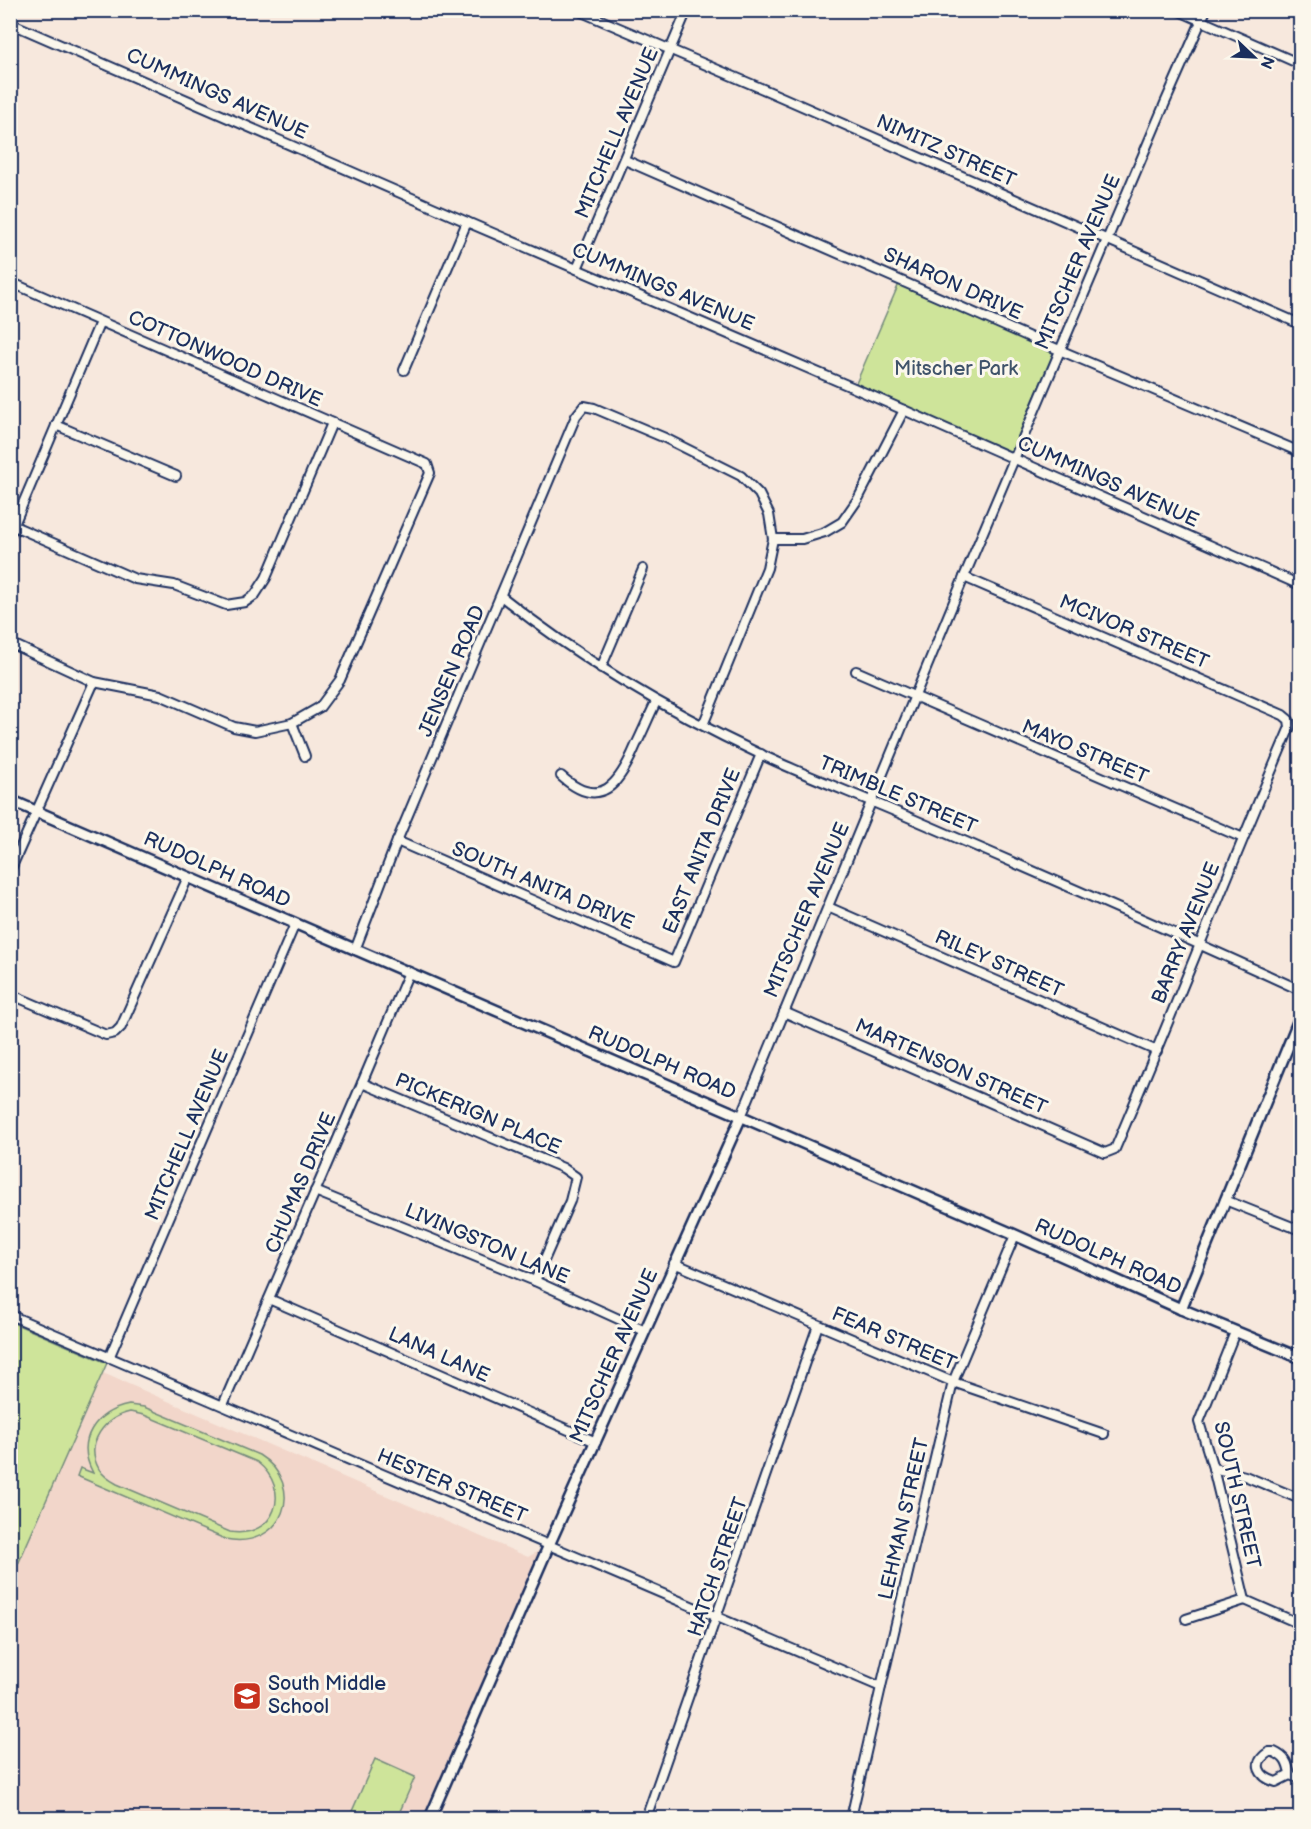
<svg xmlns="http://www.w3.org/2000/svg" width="1311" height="1829" viewBox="0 0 1311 1829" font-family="'Balsamiq Sans',sans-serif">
<rect width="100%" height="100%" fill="#f7e8dd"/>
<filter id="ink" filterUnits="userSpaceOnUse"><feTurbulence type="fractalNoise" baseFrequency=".0167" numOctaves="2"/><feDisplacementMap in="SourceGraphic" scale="12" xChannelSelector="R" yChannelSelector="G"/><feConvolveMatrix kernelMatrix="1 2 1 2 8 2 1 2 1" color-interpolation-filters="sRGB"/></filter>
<g filter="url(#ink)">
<!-- built -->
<polygon fill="#f2d6ca" points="103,1373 528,1557 549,1545 430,1818 25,1818 11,1812 11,1580"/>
<!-- green -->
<g fill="#cee49a" stroke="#748a7c" stroke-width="1.5" fill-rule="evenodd">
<polygon points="901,279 1060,350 1014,460 854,388"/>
<polygon points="11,1322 107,1363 11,1580"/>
<path d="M129,1405l15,2 115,48c49,30 24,96 -34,84l-148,-63 3,-8 13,5c-18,-33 2,-61 36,-68zM130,1412l14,3 113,47c36,28 18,77 -27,70l-113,-48c-7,-4 -14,-8 -18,-15 -15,-26 6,-52 31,-57z"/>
<polygon points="375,1759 415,1777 397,1818 349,1818"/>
</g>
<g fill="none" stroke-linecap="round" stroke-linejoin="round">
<!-- minor casing -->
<g stroke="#1b2f5e" stroke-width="12">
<g id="minor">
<polyline points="577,10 770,92 1300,324"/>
<polyline points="1177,10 1300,64"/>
<polyline points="10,23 467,222 854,388 1300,585"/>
<polyline points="625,160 1050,346 1300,452"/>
<polyline points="577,269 687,10"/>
<polyline points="10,282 427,464 430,473 340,680 320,707 292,723 255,731 234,727 160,695 94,682 10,643"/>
<polyline points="404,370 467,222"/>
<polyline points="56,425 176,476"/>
<polyline points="14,526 135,579 174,585 226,605 245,602 255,595 266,578 332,423"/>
<polyline points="10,534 100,322"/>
<polyline points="773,539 802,539 825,532 842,522 858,499 904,410"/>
<path d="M501,596c80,64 167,115 259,158 48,23 98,41 146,62 132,57 264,114 394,174"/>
<polyline points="601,668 643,569"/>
<polyline points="856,671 1243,838"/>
<polyline points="292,723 305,756"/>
<path d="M561,776c40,36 59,7 75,-31 7,-14 13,-29 20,-43"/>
<polyline points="397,841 674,962 761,754"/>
<polyline points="10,871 94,682"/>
<polyline points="828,907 1157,1051"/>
<polyline points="355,950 397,841 576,416 584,406 594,408 665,438 741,476 759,494 769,514 773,539 767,568 703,725"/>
<polyline points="10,994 106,1035 115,1033 121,1027 188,877"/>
<path d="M784,1012l321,141 10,-4c60,-140 115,-282 175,-422l-1,-7 -6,-5 -319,-138"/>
<polyline points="362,1083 563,1168 576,1177 570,1201 535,1281"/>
<polyline points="741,1117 964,577 1165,103 1206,10"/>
<polyline points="315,1191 535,1281 645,1331"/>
<polyline points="1225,1200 1300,1230"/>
<polyline points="674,1263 953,1382 1104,1434"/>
<polyline points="269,1299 596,1442"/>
<polyline points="10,1315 881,1687"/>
<polyline points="1235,1332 1199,1422 1213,1468 1245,1600"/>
<polyline points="109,1358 295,924"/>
<polyline points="223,1405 362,1083 409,972"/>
<polyline points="1213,1468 1245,1476 1300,1499"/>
<polyline points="1245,1600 1300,1624"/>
<polyline points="1186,1619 1245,1600"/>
<path d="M1269,1752h5c11,5 14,11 16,23l-14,7c-17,-5 -25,-19 -7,-30z"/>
<polyline points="1290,1775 1300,1779"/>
<polyline points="646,1818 818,1325"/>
<polyline points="851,1818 881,1687 953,1382 1015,1235"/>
</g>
</g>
<!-- tertiary casing -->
<g stroke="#1b2f5e" stroke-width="14">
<g id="tertiary">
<polyline points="10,800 1015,1235 1181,1309 1300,1358"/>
<polyline points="1181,1309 1300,1017"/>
<polyline points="430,1818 549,1545 741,1117"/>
</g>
</g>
<!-- minor -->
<use href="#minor" stroke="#fbf7ec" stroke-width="8"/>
<!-- tertiary -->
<use href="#tertiary" stroke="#fbf7ec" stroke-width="9"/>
</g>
</g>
<!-- icons -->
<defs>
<g id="school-square" transform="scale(1.5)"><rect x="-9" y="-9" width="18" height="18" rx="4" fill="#c8321e" stroke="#fbf7ec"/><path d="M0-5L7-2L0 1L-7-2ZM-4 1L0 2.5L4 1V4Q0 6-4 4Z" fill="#fff"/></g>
</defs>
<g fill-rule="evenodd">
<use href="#school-square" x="247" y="1696"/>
</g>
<g text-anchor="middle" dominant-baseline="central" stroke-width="6" stroke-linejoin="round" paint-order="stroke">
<!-- street labels -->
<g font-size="20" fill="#1b2f5e" stroke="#fbf7ec">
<text transform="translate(217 94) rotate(24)">CUMMINGS AVENUE</text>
<text transform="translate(617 133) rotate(-67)">MITCHELL AVENUE</text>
<text transform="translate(946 151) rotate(24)">NIMITZ STREET</text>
<text transform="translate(1078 262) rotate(-67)">MITSCHER AVENUE</text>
<text transform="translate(953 284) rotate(24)">SHARON DRIVE</text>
<text transform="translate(663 287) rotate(23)">CUMMINGS AVENUE</text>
<text transform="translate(225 359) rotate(24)">COTTONWOOD DRIVE</text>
<text transform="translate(1108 482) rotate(24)">CUMMINGS AVENUE</text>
<text transform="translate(1134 632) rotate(23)">MCIVOR STREET</text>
<text transform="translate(452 671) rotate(-67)">JENSEN ROAD</text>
<text transform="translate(1085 752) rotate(23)">MAYO STREET</text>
<text transform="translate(898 795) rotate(23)">TRIMBLE STREET</text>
<text transform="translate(702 851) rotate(-68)">EAST ANITA DRIVE</text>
<text transform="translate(217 870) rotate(24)">RUDOLPH ROAD</text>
<text transform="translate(543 886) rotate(23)">SOUTH ANITA DRIVE</text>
<text transform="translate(807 910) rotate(-67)">MITSCHER AVENUE</text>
<text transform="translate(1186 933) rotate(-68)">BARRY AVENUE</text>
<text transform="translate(999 964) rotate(24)">RILEY STREET</text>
<text transform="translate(662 1063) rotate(23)">RUDOLPH ROAD</text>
<text transform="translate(951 1067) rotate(24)">MARTENSON STREET</text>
<text transform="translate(478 1114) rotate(23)">PICKERIGN PLACE</text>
<text transform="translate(187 1135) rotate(-67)">MITCHELL AVENUE</text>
<text transform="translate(301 1183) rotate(-67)">CHUMAS DRIVE</text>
<text transform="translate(487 1244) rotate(23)">LIVINGSTON LANE</text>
<text transform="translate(1108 1257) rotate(24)">RUDOLPH ROAD</text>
<text transform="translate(894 1339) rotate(23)">FEAR STREET</text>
<text transform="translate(439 1355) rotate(24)">LANA LANE</text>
<text transform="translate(614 1356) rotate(-66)">MITSCHER AVENUE</text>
<text transform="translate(452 1486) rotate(23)">HESTER STREET</text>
<text transform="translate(1237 1495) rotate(77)">SOUTH STREET</text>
<text transform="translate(904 1519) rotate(-77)">LEHMAN STREET</text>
<text transform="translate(718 1567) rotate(-71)">HATCH STREET</text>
</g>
<!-- park labels -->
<g font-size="20" fill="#3f536a" stroke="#fbf7ec">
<text x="956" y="369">Mitscher Park</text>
</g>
<!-- poi labels -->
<g font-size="20" fill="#1b2f5e" stroke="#fbf7ec" text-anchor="start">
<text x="268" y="1684">South Middle<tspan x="268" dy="23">School</tspan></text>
</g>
</g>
<!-- margin -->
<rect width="1311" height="1829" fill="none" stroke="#fbf7ec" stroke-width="36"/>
<rect x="18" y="18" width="1275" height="1793" fill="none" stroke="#1b2f5e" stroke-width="2" filter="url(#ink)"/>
<!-- north arrow -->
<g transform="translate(1254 57) rotate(113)" stroke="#fbf7ec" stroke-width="4.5" paint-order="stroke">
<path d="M0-4.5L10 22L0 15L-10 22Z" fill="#1b2f5e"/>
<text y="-9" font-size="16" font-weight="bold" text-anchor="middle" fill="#1b2f5e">N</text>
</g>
</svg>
